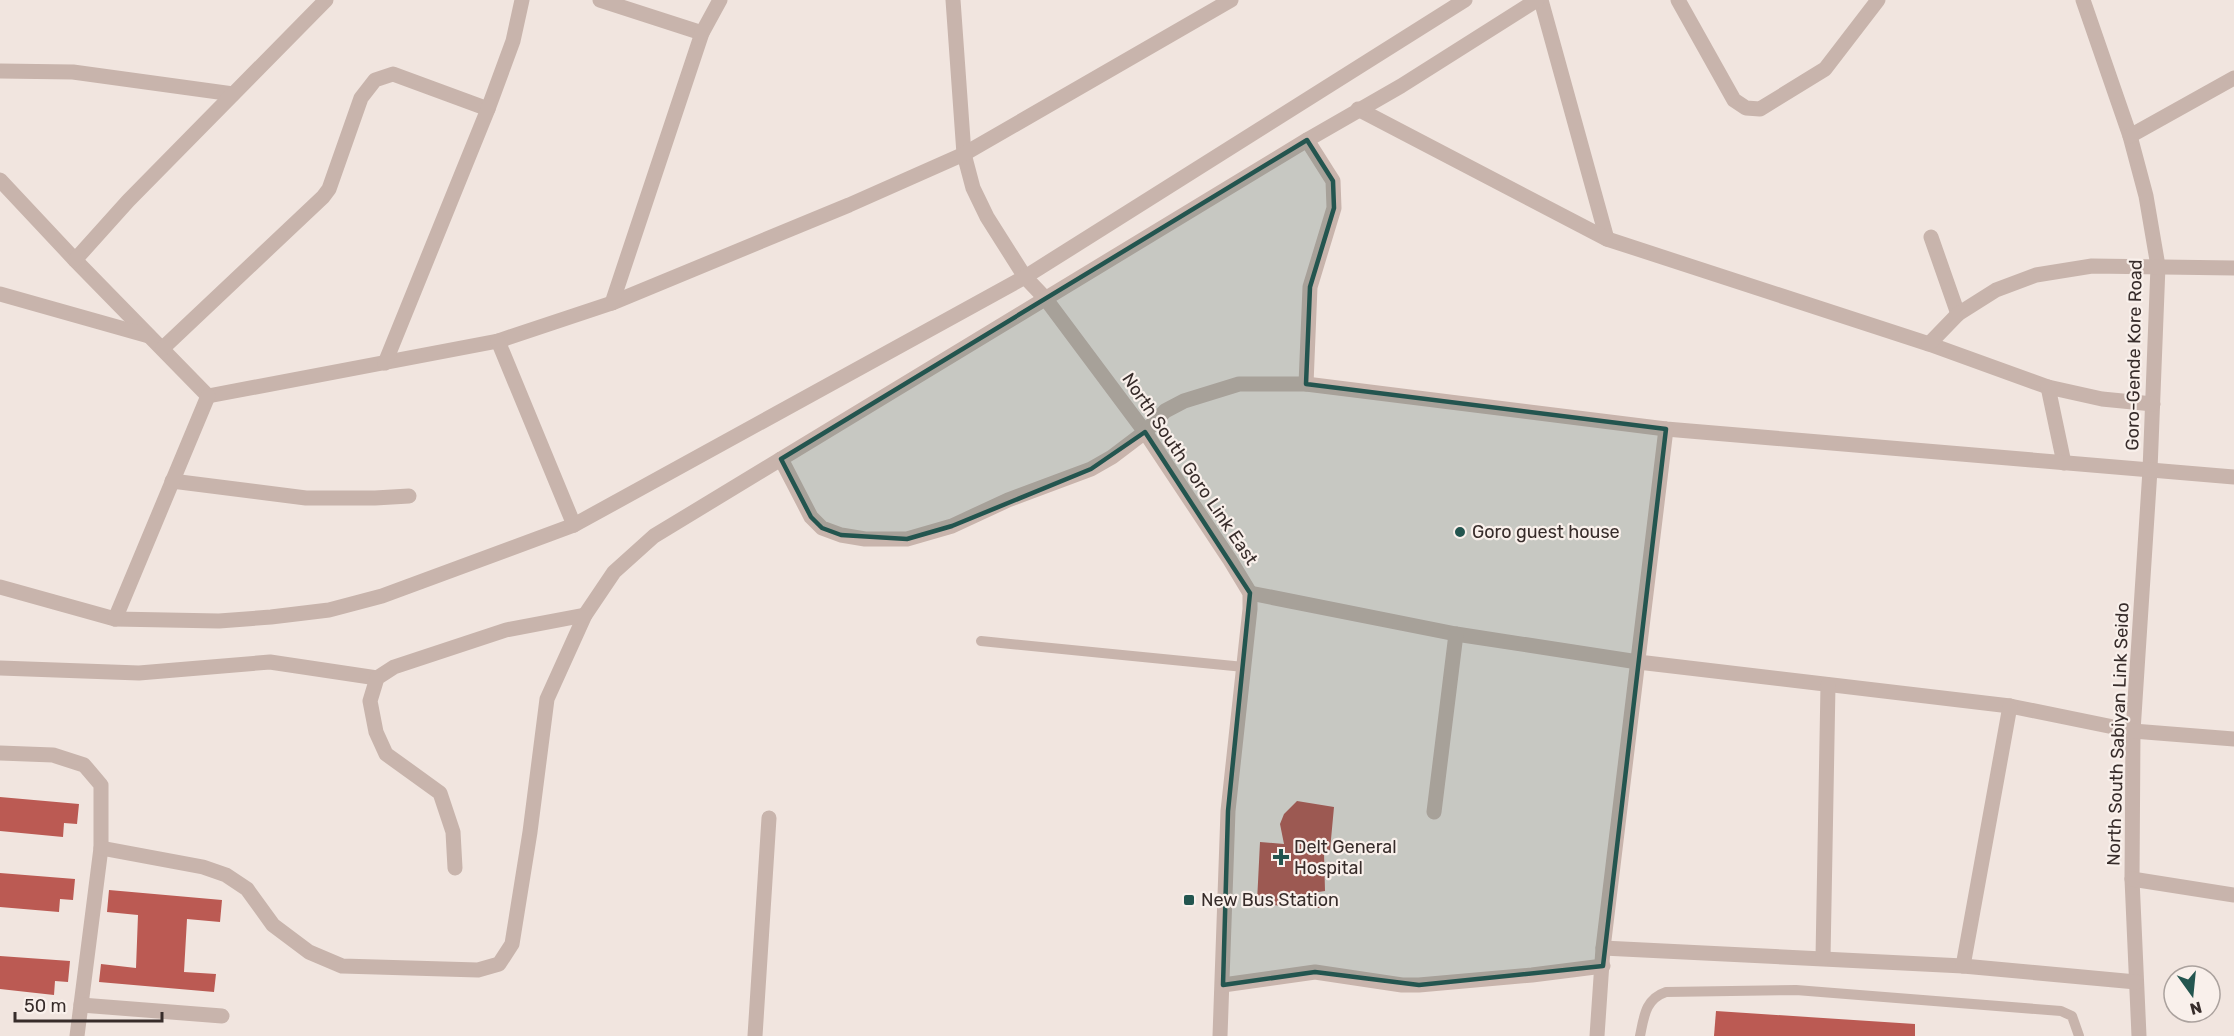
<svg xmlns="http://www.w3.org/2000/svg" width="2234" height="1036" viewBox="0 0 2234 1036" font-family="Rubik,sans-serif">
<rect width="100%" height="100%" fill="#f1e5df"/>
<!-- building -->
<g fill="#bb5a53">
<polygon points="0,797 79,804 77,824 64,823 63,837 0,831"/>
<polygon points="1297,801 1334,807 1330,850 1324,853 1325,891 1318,892 1320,908 1286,905 1286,907 1257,902 1260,842 1284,844 1280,824 1284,814"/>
<polygon points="0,873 75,879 73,900 60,899 59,912 0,907"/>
<polygon points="109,890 222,900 220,922 187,919 184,972 216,974 214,992 99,982 101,964 136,968 138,915 107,912"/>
<polygon points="0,956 70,961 68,982 55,981 54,995 0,989"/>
<polygon points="1716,1011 1915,1024 1915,1036 1714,1036"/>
</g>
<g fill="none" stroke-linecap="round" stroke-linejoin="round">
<!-- service -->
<g stroke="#c8b4ac" stroke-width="10">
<polyline points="981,641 1244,667"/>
<path d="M1640,1036c4,-19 5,-37 26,-44l130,-2 265,21 11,5 7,20"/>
</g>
<!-- minor -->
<g stroke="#c8b4ac" stroke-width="15">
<polyline points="600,0 702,33"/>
<polyline points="953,0 964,154 973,188 987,217 1025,277 1045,298 1145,432 1230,560 1250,593 1250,609 1228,811 1220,1036"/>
<polyline points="1541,0 1607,239"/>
<polyline points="1678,0 1734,100 1746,108 1760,109 1825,69 1878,0"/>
<polyline points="2083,0 2130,136 2146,196 2158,266 2150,470 2133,731 2132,879 2139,1036"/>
<polyline points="0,71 73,72 233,94"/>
<polyline points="1358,109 1607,239 1929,344 2048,387 2102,399 2153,404"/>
<polyline points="2130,136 2234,78"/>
<polyline points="0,180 75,260 208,396 498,341 612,303 849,205 964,154 1231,0"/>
<polyline points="1931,237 1958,314"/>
<polyline points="75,260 128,201 326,0"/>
<polyline points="0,294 149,336"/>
<polyline points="612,303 702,33 720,0"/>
<polyline points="498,341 574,525"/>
<polyline points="1929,344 1958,314 1996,290 2036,275 2092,266 2234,268"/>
<polyline points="163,348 323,197 329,189 361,98 375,80 393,74 488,109"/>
<polyline points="385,363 488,109 513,41 522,0"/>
<polyline points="1306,384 1310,287 1334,208 1333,181 1307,140"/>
<polyline points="2048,387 2064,463"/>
<polyline points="781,459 811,517 822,528 841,535 865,539 907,539 952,526 1008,500 1091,469 1112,457 1145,432 1165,411 1184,401 1239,384 1306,384 1666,429 2234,477"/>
<polyline points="172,481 306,498 375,498 409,496"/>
<polyline points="0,587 115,619 219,621 271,617 329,610 382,596 574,525 1025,277 1465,0"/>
<polyline points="1250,593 1456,634 1638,662 2010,706 2133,731 2234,739"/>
<polyline points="115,619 208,396"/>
<polyline points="0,668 139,673 270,662 377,678"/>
<polyline points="0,753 53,755 84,765 101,785 101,848 77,1036"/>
<polyline points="1434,812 1456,634"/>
<polyline points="101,848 203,867 226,875 247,889 273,925 309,952 342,966 478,970 499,964 512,944 530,832 547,699 585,615 614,572 654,536 1307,140 1401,86 1537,0"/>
<polyline points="455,868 453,832 440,793 386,754 376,732 370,701 377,678 394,667 506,630 585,615"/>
<polyline points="2132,879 2234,895"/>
<polyline points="1603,948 1963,966 2136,982"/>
<polyline points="1823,958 1828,685"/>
<polyline points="1963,966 2010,706"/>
<polyline points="1223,985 1315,972 1402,985 1419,985 1532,975 1603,966"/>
<polyline points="81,1005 222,1016"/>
<polyline points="755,1036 769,818"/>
<polyline points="1597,1036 1603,948 1666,429"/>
</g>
</g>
<!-- marked area -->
<path fill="#23554f" fill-opacity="0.2" stroke="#23554f" stroke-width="4.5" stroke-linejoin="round" d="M1307,140l26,41 1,27 -24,79 -4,97 360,45 -63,537 -184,19 -104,-13 -92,13 5,-174 22,-218 -105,-161 -54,37 -139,57 -45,13 -66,-4 -19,-7 -11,-11 -30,-58z"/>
<!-- markers -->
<g fill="#23554f" stroke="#f9f0eb" stroke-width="2">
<circle cx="1460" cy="532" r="6"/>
<path d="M1278 848h6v6h6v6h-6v6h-6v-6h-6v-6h6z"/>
<rect x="1183" y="894" width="12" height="12" rx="3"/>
</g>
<g text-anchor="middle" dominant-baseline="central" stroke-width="4.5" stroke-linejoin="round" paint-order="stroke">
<!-- street labels -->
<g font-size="18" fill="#372c2a" stroke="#f9f0eb">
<text transform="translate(2134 355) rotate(-89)">Goro-Gende Kore Road</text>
<text transform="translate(1190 469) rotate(56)">North South Goro Link East</text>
<text transform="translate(2118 734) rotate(-88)">North South Sabiyan Link Seido</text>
</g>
<!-- poi labels -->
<g font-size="18" fill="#372c2a" stroke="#f9f0eb" text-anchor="start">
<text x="1472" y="532">Goro guest house</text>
<text x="1294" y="847">Delt General<tspan x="1294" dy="21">Hospital</tspan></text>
<text x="1201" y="900">New Bus Station</text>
</g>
</g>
<!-- north arrow -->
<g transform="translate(2192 994) rotate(165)"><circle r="28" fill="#f9f0eb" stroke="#aba29e" stroke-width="1.5"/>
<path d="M0-4.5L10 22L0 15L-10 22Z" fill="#23554f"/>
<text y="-9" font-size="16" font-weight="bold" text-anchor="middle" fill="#372c2a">N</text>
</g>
<!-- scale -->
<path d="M15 1012v9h147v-9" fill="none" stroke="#372c2a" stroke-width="3"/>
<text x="24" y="1012" font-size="18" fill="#372c2a" stroke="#f9f0eb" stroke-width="4.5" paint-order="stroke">50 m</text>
</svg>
